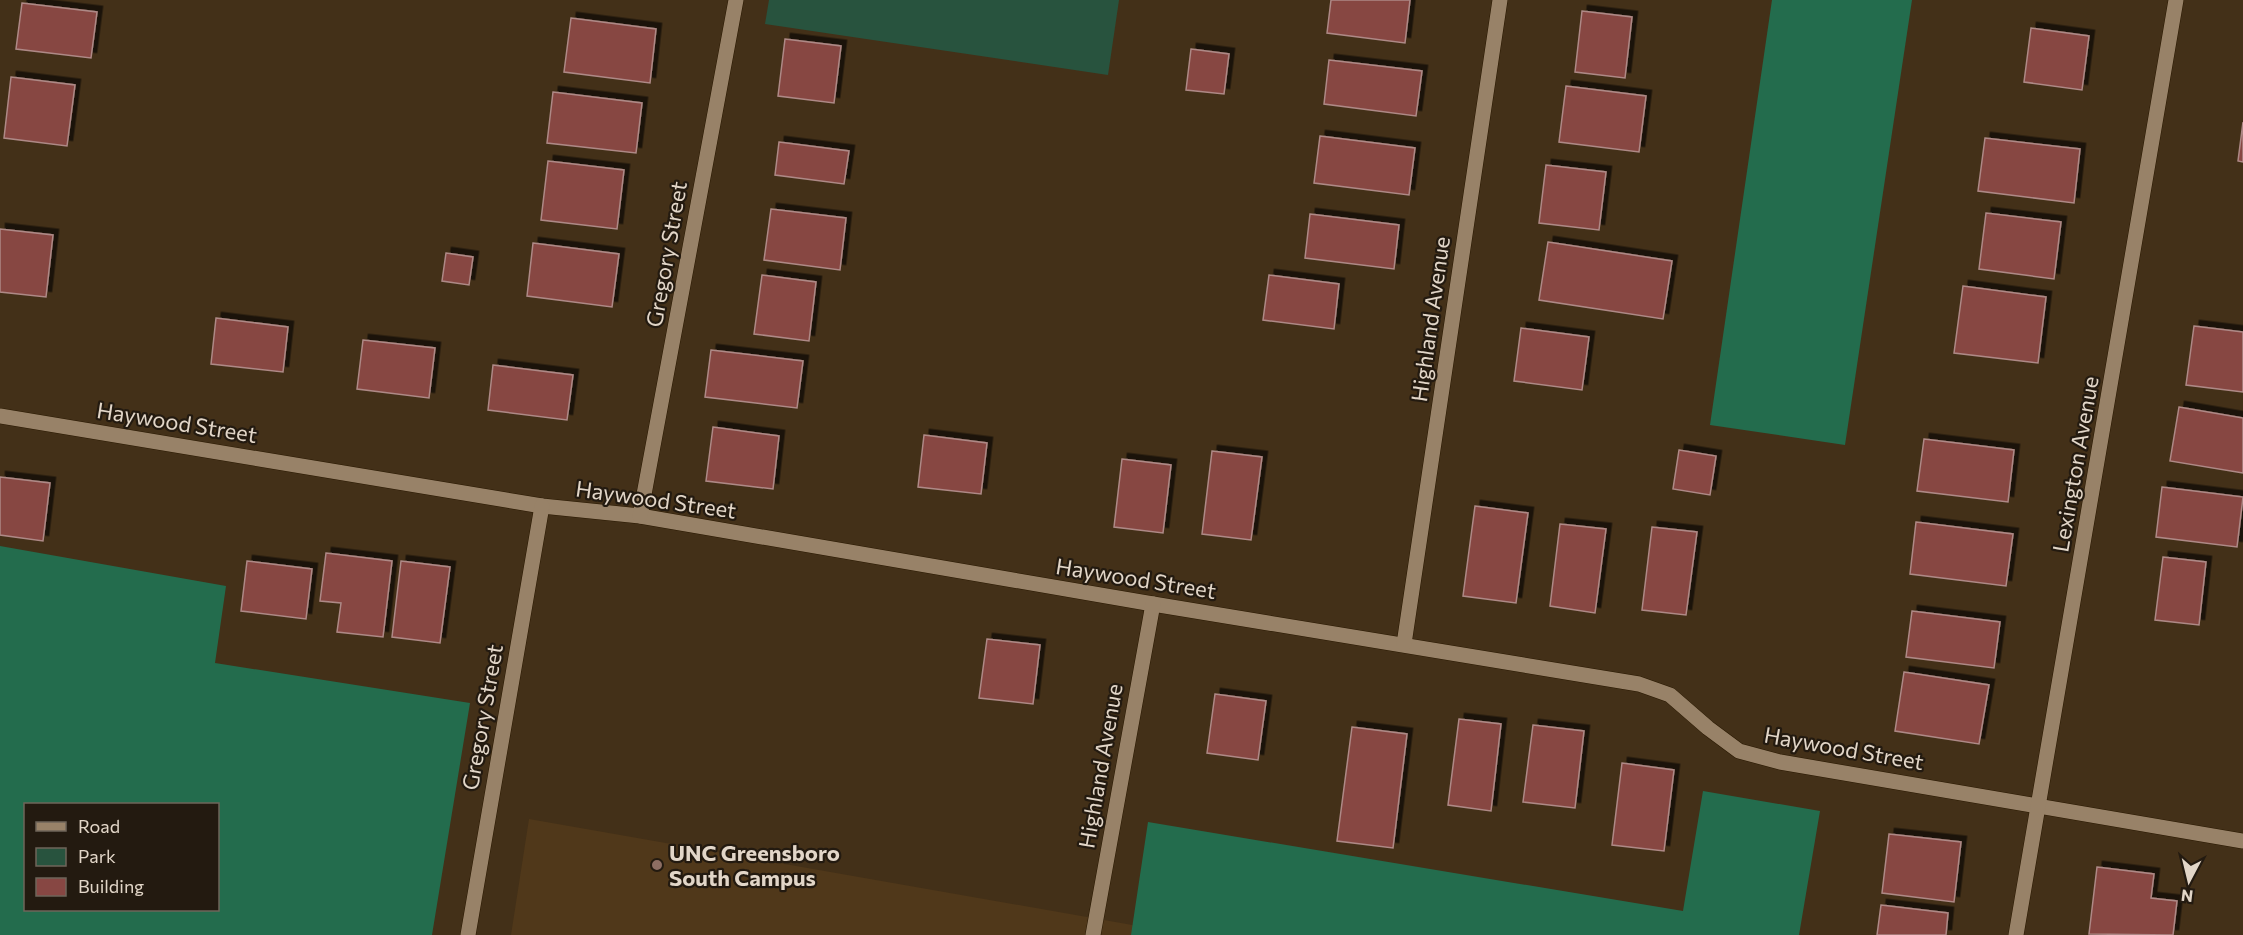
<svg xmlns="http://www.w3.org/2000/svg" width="2243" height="935" viewBox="0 0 2243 935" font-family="Commissioner,sans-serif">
<defs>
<filter id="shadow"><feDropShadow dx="5.5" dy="-5.5" stdDeviation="0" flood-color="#0009"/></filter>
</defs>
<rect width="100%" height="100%" fill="#433018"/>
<!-- built -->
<polygon fill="#50381a" points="529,819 1189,935 511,935"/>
<!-- green -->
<polygon fill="#28533e" points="769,0 1119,0 1108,75 765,24"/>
<!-- forest -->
<g fill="#236c4d" fill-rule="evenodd">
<polygon points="1772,0 1912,0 1845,445 1710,425"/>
<path d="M0,546l226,40 -11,77 255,40 -38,232h-432zM26,804h192v106h-192z"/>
<polygon points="1703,791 1820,811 1799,935 1131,935 1148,822 1683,911"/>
</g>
<!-- building -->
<g fill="#874743" stroke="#ae8986" stroke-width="1.5" filter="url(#shadow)">
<polygon points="1331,0 1410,0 1405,43 1327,33"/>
<polygon points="22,3 97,12 91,58 16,49"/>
<polygon points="1582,11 1632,17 1625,78 1575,72"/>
<polygon points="571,18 656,29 650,83 564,72"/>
<polygon points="2031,28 2089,36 2082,90 2024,82"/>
<polygon points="785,39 841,46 834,103 778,96"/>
<polygon points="1191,49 1229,54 1224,94 1186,90"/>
<polygon points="1329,60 1422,71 1416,116 1324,104"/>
<polygon points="11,77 75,85 67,146 4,138"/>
<polygon points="1566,86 1646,96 1639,152 1559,142"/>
<polygon points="553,92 642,103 636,153 547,143"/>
<polygon points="2243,122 2243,162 2238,161"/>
<polygon points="1320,136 1415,148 1409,195 1314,183"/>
<polygon points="1985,138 2080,149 2074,203 1978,191"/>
<polygon points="779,142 849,151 844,184 775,175"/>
<polygon points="548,161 624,170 617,229 541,220"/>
<polygon points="1546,165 1606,172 1599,230 1539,223"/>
<polygon points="771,209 846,218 840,270 764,260"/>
<polygon points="1986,213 2061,222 2054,279 1979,269"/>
<polygon points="1310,214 1399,225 1394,269 1305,258"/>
<polygon points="0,229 53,235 46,297 0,292"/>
<polygon points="1548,242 1672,261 1663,319 1539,300"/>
<polygon points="533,243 619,254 612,307 527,296"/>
<polygon points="446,253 473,257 469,285 442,281"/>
<polygon points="762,275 816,282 809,341 754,334"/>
<polygon points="1269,275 1339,284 1334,329 1263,320"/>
<polygon points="1963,286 2046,297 2038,363 1954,353"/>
<polygon points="216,318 288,327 283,372 211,364"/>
<polygon points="2194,326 2243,332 2243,392 2186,385"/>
<polygon points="1521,328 1589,337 1582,390 1514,381"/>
<polygon points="363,340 435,348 429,398 357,389"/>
<polygon points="711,350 803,361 797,408 705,397"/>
<polygon points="493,365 573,375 567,420 488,410"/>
<polygon points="2179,407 2243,418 2243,473 2170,461"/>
<polygon points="713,427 779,436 773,489 706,481"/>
<polygon points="924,435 987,443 981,494 918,487"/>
<polygon points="1924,439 2014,450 2008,502 1917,491"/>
<polygon points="1679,450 1716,456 1710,495 1673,489"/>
<polygon points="1212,451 1262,457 1251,540 1202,534"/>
<polygon points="1122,459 1171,465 1163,533 1114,527"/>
<polygon points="0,477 50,483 43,541 0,535"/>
<polygon points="2162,487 2243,497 2237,547 2156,537"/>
<polygon points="1475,506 1528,513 1516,603 1463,596"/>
<polygon points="1916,522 2013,534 2006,586 1910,574"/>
<polygon points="1560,524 1606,529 1595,613 1550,606"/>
<polygon points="1652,527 1697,532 1686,615 1642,610"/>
<polygon points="326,553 392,561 383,637 337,632 341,603 320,601"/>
<polygon points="2163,557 2206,562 2199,625 2155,620"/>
<polygon points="247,561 312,569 306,619 241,611"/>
<polygon points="401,561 450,567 440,643 392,637"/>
<polygon points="1912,611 2000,622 1994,668 1906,657"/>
<polygon points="987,639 1040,645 1033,704 979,698"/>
<polygon points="1904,672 1989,685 1979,744 1895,731"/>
<polygon points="1215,694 1266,701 1258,760 1207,753"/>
<polygon points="1459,719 1501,724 1491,811 1448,805"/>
<polygon points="1533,725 1584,731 1575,808 1523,802"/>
<polygon points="1352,727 1407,734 1393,848 1337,841"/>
<polygon points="1622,763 1674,770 1664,851 1612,845"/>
<polygon points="1889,834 1961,842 1954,902 1882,893"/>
<polygon points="2097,867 2154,874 2151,898 2177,901 2173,935 2089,934"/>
<polygon points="1881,905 1948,913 1946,935 1877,935"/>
</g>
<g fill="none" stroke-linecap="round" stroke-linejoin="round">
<!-- minor casing -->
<g stroke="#291801" stroke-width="16">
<g id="minor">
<polyline points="0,416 542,506 640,516 1153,604 1639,684 1670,695 1708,728 1739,751 1780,762 2243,841"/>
<polyline points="640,516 736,0"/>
<polyline points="1404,644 1500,0"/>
<polyline points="468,935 542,506"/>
<polyline points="1093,935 1153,604"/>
<polyline points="2016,935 2176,0"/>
</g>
</g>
<!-- minor -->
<use href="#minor" stroke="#988268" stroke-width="15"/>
</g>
<!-- markers -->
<circle fill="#8d6e63" stroke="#231a10" stroke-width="2" cx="657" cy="865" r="6"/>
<g text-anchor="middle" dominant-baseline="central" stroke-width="4.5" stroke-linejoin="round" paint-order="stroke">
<!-- street labels -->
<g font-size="22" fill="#e2d6c8" stroke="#231a10">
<text transform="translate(666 254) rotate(-80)">Gregory Street</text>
<text transform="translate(1430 319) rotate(-82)">Highland Avenue</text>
<text transform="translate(177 422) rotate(9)">Haywood Street</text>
<text transform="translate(2075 464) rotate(-80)">Lexington Avenue</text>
<text transform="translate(656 499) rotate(8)">Haywood Street</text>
<text transform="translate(1136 578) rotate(9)">Haywood Street</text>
<text transform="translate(482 717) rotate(-80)">Gregory Street</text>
<text transform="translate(1844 748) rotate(10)">Haywood Street</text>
<text transform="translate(1100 766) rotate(-80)">Highland Avenue</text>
</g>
<!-- poi labels -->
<g font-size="22" font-weight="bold" fill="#e2d6c8" stroke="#231a10" text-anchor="start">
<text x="669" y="852">UNC Greensboro<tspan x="669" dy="25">South Campus</tspan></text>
</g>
</g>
<!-- legend -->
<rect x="24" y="803" width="195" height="108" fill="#231a10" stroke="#6f655a" stroke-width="1.5"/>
<rect x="36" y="822" width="30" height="9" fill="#988268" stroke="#6f655a" stroke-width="1.5"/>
<text x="78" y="833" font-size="18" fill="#e2d6c8">Road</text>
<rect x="36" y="848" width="30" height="18" fill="#28533e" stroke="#6f655a" stroke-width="1.5"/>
<text x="78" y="863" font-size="18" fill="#e2d6c8">Park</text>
<rect x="36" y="878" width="30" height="18" fill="#874743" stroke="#6f655a" stroke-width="1.5"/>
<text x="78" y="893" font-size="18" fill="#e2d6c8">Building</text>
<!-- north arrow -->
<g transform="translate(2189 881) rotate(187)" stroke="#231a10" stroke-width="4.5" paint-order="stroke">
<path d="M0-4.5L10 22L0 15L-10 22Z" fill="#e2d6c8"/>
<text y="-9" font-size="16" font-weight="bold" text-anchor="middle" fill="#e2d6c8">N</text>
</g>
</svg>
